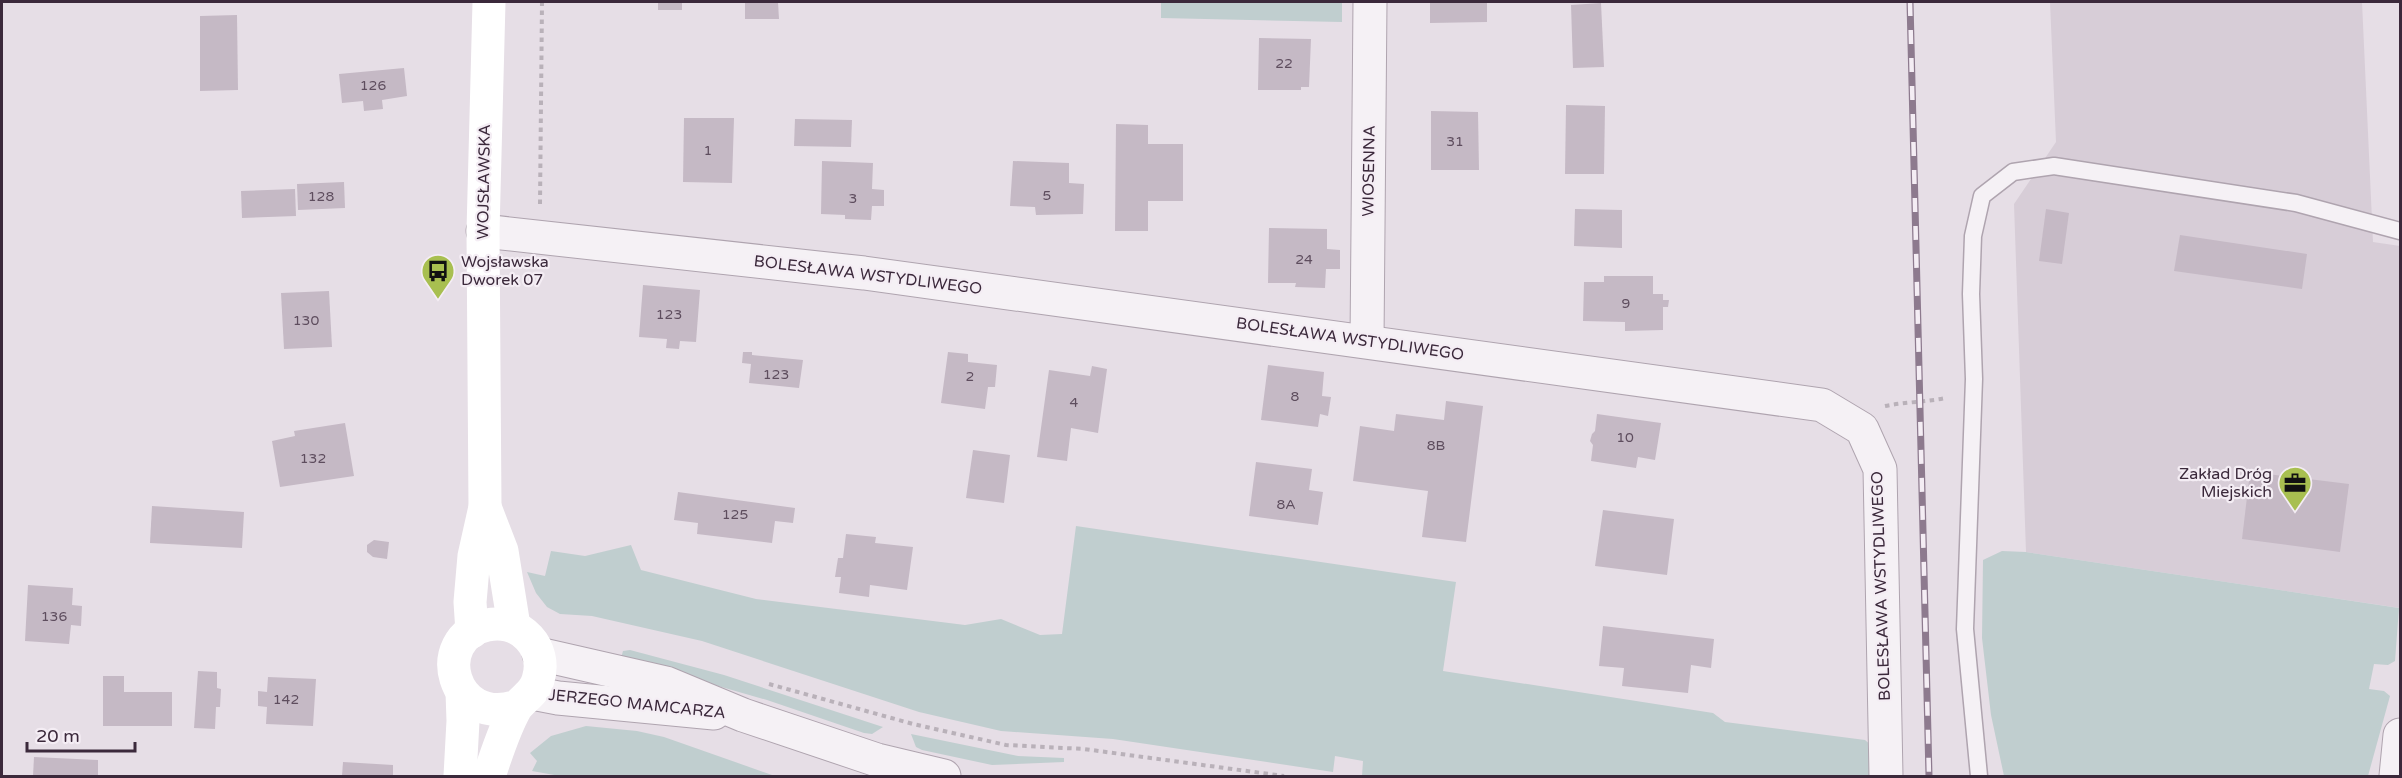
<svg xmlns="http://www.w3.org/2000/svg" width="2402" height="778" viewBox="0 0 2402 778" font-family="'Varela Round',sans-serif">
<rect width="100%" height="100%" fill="#e6dee6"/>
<!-- built -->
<polygon fill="#d7cdd7" points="2050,2 2362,2 2373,242 2400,246 2400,608 2026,552 2014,204 2056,142"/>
<!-- green -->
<g fill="#c0cecf">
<polygon points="1161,2 1342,2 1342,22 1161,18"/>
<polygon points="1076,526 1456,582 1443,671 1713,713 1725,722 1865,740 1873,747 1874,776 1362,776 1363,761 1335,756 1333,772 1113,739 1001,731 919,712 702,641 592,616 560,614 547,607 536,593 527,572 545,576 551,551 585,556 631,545 641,570 756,599 965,625 1001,619 1040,635 1062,634"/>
<polygon points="2002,551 2026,552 2399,608 2395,661 2388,665 2374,664 2369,689 2384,691 2390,696 2368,776 2004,776 1991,715 1982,638 1983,560"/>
<polygon points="630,650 724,675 883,727 872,734 864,733 767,700 621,658 623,651"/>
<polygon points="586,726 637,731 664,737 775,776 560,776 532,771 537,761 530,753 551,736"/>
<polygon points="911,734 1018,756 1064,758 1064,762 992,765 922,750 916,747"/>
</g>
<!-- building -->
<g fill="#c5b9c5">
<rect x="658" y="2" width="24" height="8"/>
<polygon points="745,2 778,2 779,19 745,19"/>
<polygon points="1430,2 1487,2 1487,22 1430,23"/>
<polygon points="1601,3 1604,67 1573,68 1571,5"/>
<polygon points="237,15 238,90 200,91 200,16"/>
<polygon points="1259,38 1311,39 1309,87 1301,87 1301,90 1258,90"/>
<polygon points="404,68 407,96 382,100 383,109 364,111 363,101 342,103 339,74"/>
<polygon points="1566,105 1605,106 1604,174 1565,174"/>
<polygon points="1431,111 1478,112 1479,170 1431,170"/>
<polygon points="684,118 734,118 732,183 683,182"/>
<polygon points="795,119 852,120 851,147 794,146"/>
<polygon points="1116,124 1148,125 1148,144 1183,144 1183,201 1148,201 1148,231 1115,231"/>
<polygon points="822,161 873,163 872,189 884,190 884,206 872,206 871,220 845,219 845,215 821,214"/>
<polygon points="1013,161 1069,163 1069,183 1084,184 1083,214 1036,215 1035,207 1010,206"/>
<polygon points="344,182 345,208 298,210 297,184"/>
<polygon points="295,189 296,216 242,218 241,191"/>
<polygon points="1575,209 1622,210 1622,248 1574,246"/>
<polygon points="2046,209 2069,213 2062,264 2039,261"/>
<polygon points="1269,228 1327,229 1327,249 1340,250 1340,269 1326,269 1325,288 1295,287 1296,283 1268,283"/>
<polygon points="2180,235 2307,254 2302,289 2174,271"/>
<polygon points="1604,276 1653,276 1653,294 1663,294 1663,300 1669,300 1668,307 1663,307 1663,330 1625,331 1625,322 1583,321 1584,282 1604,282"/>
<polygon points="643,285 700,290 696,342 680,341 679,349 666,348 667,339 639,337"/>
<polygon points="329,291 332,347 284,349 281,293"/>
<polygon points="743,352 752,352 752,355 803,360 799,388 749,383 751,364 742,363"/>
<polygon points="948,352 968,354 968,362 997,365 995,387 988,387 985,409 941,403"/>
<polygon points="1268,365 1324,372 1322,396 1331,397 1328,416 1320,414 1318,427 1261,420"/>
<polygon points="1092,366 1107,369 1098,433 1071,428 1067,461 1037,457 1049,370 1090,376"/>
<polygon points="1446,401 1483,406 1466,542 1422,537 1428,491 1353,481 1360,426 1394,431 1396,414 1444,420"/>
<polygon points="1597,414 1661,423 1655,460 1638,457 1636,468 1591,461 1593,445 1590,441 1592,434 1595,431"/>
<polygon points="345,423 354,476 280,487 272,441 295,436 294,431"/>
<polygon points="973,450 1010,455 1004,503 966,498"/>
<polygon points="1256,462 1312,469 1309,490 1323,492 1318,525 1249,516"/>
<polygon points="2250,472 2349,484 2340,552 2242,539"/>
<polygon points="678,492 795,508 793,523 775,521 772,543 697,534 698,523 674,520"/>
<polygon points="152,506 244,512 242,548 150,543"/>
<polygon points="1603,510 1674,519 1667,575 1595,566"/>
<polygon points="846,534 876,537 875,543 913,547 907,590 870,585 869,597 839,593 841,577 835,577 838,558 843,558"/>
<polygon points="374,540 389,542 387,559 373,557 367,552 367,545"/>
<polygon points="28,585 73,588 72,605 82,606 81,626 71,625 69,644 25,641"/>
<polygon points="1603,626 1714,639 1711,668 1691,665 1688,693 1622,686 1624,668 1599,666"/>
<polygon points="198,671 217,672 217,688 221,689 220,707 216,707 215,729 194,728"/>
<polygon points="103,676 124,676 124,692 172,692 172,726 103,726"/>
<polygon points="268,677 316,679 313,726 266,724 267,707 258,706 258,691 267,692"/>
<polygon points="34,757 98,760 98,776 33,776"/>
<polygon points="343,762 393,765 393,776 342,776"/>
</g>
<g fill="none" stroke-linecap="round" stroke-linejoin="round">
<!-- lane casing -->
<g stroke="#afa4af" stroke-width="19">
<polyline id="lane" points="1979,776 1965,629 1974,379 1971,294 1973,236 1982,196 2013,172 2054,166 2296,203 2400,231"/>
</g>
<!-- street casing -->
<g stroke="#afa4af" stroke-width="35">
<g id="street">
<polyline points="483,231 864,273 1822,405 1862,429 1880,469 1886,776"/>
<polyline points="1367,341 1370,2"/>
<polyline points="539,654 666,683 743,715 877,760 944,776"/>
<polyline points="532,693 558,698 714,713"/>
<polyline points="2396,776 2400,735"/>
</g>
</g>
<!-- path -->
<g stroke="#b9b1b9" stroke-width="4" stroke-dasharray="4.5 4.5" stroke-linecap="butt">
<polyline points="540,204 542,2"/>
<path d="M1885,406c20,-4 41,-4 61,-8"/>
<polyline points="769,684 913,724 1006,745 1084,749 1284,776"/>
</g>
<!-- lane -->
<use href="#lane" stroke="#f5f1f5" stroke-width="16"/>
<!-- street -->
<use href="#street" stroke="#f5f1f5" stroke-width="33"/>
<!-- secondary -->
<g stroke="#fff" stroke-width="33">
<polyline points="485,507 502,551 514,626"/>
<polyline points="472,632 470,602 474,556 485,507 483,231 489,2"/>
<polyline points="460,776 463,721 462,692"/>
<path d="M489,776c8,-23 15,-47 27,-68 7,-10 18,-14 22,-28 10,-32 -17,-62 -51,-55 -58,13 -35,103 30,81"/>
</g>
<!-- rail casing -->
<g stroke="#8d7a8e" stroke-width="7">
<polyline id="rail" points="1910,2 1929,776"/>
</g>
<!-- rail -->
<use href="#rail" stroke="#f4edf4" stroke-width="4.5" stroke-dasharray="14" stroke-linecap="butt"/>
</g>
<!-- icons -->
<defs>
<g id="bus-pin" transform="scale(1.725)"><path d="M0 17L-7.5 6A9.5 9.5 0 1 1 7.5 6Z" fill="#a8bf50" stroke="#f4edf4"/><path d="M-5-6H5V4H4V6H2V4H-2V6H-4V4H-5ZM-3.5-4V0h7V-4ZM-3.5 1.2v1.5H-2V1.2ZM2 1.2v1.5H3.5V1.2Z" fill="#111"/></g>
<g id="office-pin" transform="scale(1.725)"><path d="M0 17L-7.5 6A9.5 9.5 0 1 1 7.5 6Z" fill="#a8bf50" stroke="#f4edf4"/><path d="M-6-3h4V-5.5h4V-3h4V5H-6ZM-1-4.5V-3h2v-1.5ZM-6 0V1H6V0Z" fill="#111"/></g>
</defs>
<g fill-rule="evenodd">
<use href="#bus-pin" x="438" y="271"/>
<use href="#office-pin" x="2295" y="483"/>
</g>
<g text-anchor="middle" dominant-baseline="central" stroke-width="4.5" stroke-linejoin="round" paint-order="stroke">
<!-- number labels -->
<g font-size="14" fill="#5e4d5e">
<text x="1284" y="63">22</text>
<text x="373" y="85">126</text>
<text x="1455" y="141">31</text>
<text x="708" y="150">1</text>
<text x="1047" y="195">5</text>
<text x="321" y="196">128</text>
<text x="853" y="198">3</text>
<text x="1304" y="259">24</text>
<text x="1626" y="303">9</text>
<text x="669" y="314">123</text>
<text x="306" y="320">130</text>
<text x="776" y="374">123</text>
<text x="970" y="376">2</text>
<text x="1295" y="396">8</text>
<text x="1074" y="402">4</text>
<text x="1625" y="437">10</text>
<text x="1436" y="445">8B</text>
<text x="313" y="458">132</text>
<text x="1286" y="504">8A</text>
<text x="735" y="514">125</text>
<text x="54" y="616">136</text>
<text x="286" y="699">142</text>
</g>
<!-- street labels -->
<g font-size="16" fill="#3b293b" stroke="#f4edf4">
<text transform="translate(1369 171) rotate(-89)">WIOSENNA</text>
<text transform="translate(484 182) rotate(-89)">WOJSŁAWSKA</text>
<text transform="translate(868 275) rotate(7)">BOLESŁAWA WSTYDLIWEGO</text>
<text transform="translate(1350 339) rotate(8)">BOLESŁAWA WSTYDLIWEGO</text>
<text transform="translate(1881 586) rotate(-92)">BOLESŁAWA WSTYDLIWEGO</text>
<text transform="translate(637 704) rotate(6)">JERZEGO MAMCARZA</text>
</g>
<!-- poi labels -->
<g font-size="16" fill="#3b293b" stroke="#f4edf4" text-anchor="start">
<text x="461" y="262">Wojsławska<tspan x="461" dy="18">Dworek 07</tspan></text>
<text x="2272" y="474" text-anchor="end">Zakład Dróg<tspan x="2272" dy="18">Miejskich</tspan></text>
</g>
</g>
<!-- border -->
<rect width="2402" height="778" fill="none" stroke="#3b293b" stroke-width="6"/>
<!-- scale -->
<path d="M27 742v9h108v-9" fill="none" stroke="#3b293b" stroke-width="3"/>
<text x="36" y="742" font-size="18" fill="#3b293b" stroke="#f4edf4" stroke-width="4.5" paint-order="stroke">20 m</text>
</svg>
